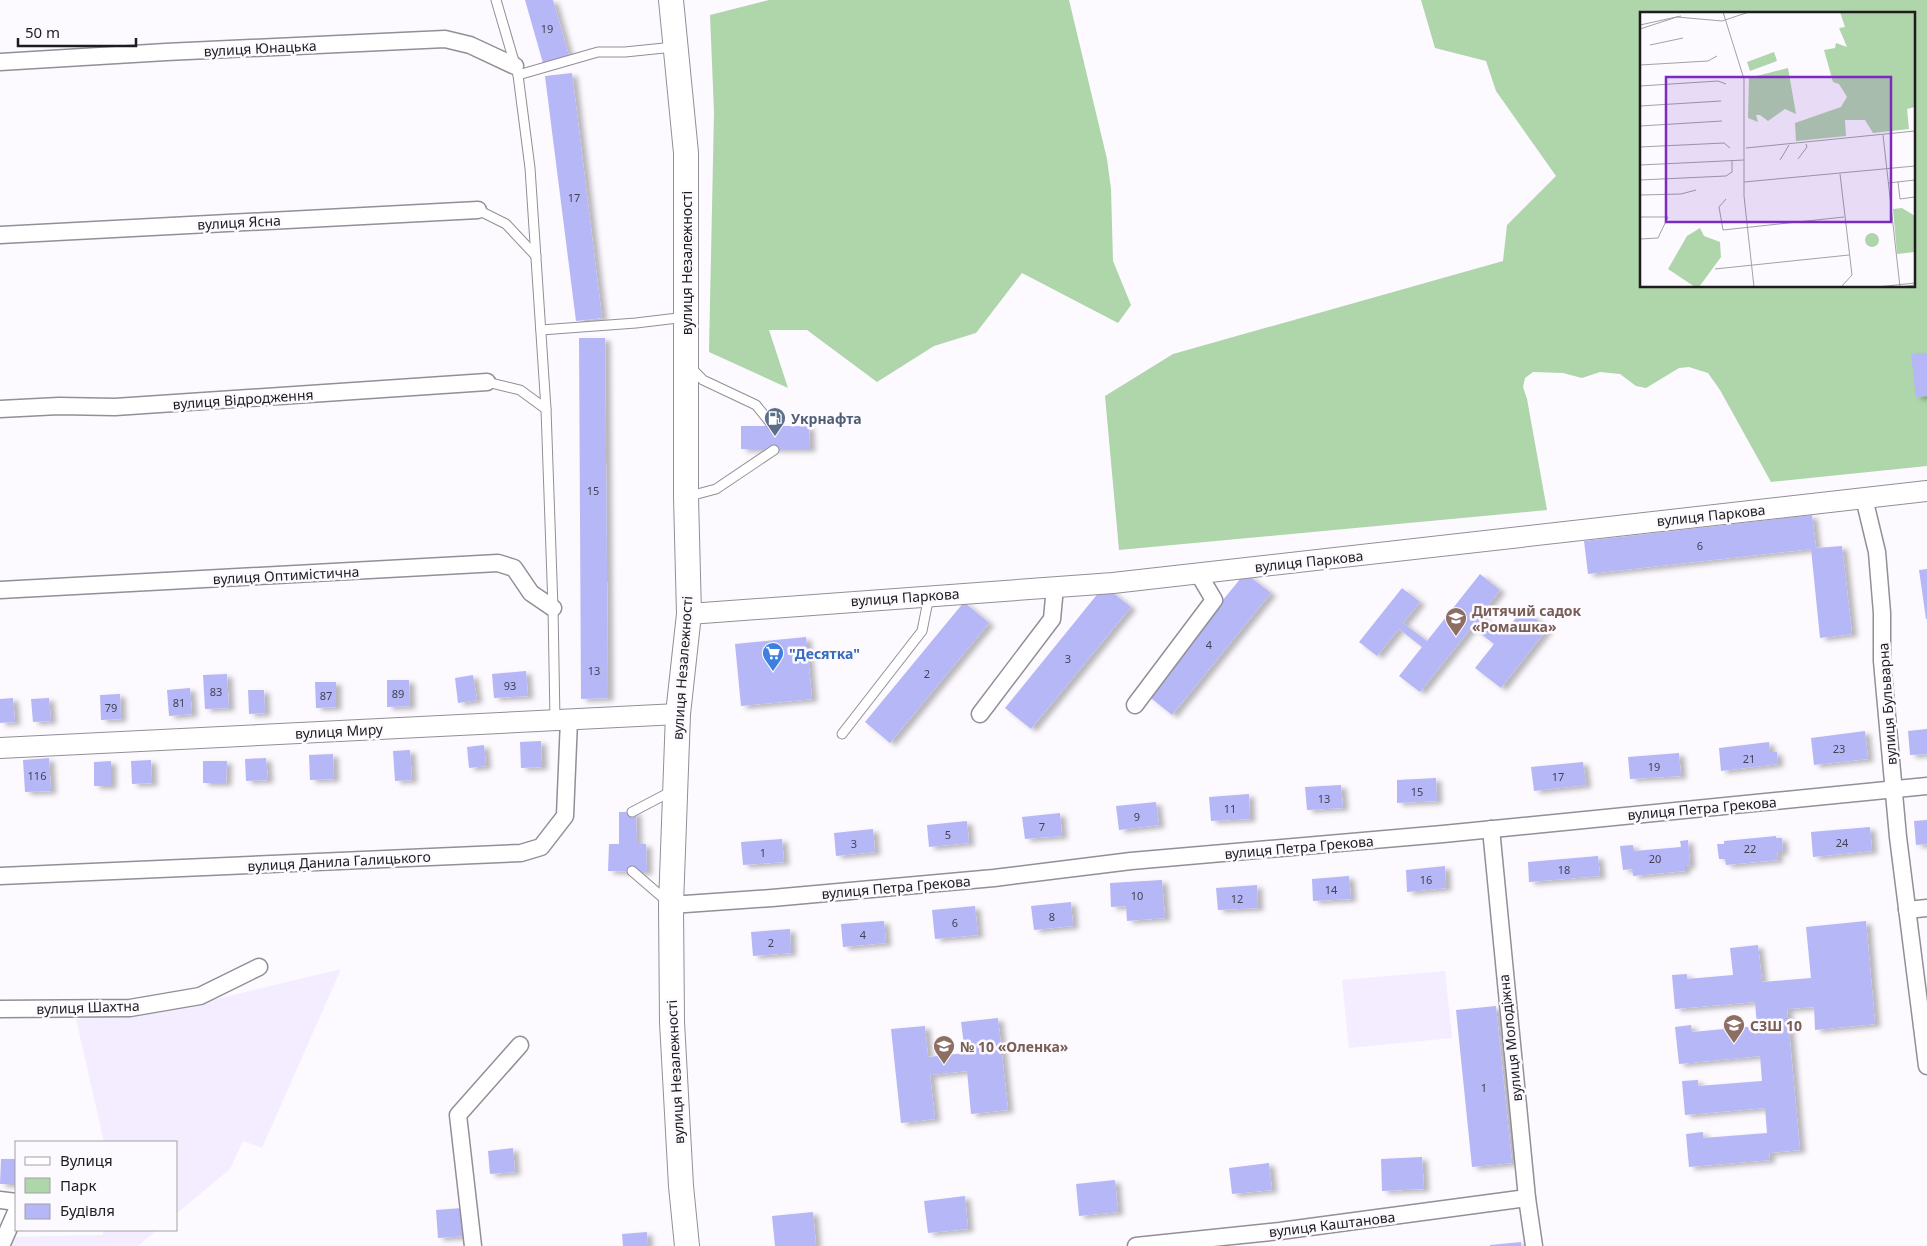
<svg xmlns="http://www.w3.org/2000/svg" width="1927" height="1246" viewBox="0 0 1927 1246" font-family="'Noto Sans',sans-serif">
<defs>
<filter id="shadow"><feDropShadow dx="5.5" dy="3" stdDeviation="2.5" flood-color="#0004"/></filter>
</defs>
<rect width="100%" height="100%" fill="#fcf9ff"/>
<!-- industrial -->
<g fill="#f3edff">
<polygon points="341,969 262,1148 243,1141 230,1169 176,1214 176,1142 104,1142 76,1019 163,1012"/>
<polygon points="1445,971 1452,1038 1349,1048 1342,980"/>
<polygon points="103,1230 157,1230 138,1246 7,1246 10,1237 103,1235"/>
</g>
<!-- green -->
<g fill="#afd5ab" fill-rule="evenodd">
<polygon points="769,0 1069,0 1107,159 1111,189 1113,261 1131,305 1118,323 1022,273 976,333 934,346 877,382 807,330 769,330 788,388 709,352 714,112 710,15"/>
<path d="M1421,0h506v466l-156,16 -51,-92 -12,-17 -19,-6 -10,1 -33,20 -10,-2 -16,-12 -20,-2 -18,6 -19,-5 -30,-1 -8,6 -2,9 4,12 20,111 -428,40 -14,-154 68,-42 330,-93 4,-36 49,-49 -60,-85 -10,-30 -51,-13zM1641,14h272v272h-272z"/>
</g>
<!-- building -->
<g fill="#b6b7f7" filter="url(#shadow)">
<polygon points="525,0 553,0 569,56 543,63"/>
<polygon points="572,73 602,318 576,321 545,76"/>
<polygon points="579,338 605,338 608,698 581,699"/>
<polygon points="1927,353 1927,396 1916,397 1911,354"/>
<polygon points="741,426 809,426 810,449 741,449"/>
<polygon points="1812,515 1816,548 1842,546 1852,634 1820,638 1811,549 1588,574 1584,541"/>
<polygon points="1927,569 1927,619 1926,619 1919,570"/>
<polygon points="1245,573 1271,593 1172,715 1146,694"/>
<polygon points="1480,574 1500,590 1480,616 1503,634 1523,609 1548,628 1501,688 1475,668 1494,644 1472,627 1420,692 1399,676 1422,647 1399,629 1377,656 1359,642 1402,588 1420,602 1403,623 1427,641"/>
<polygon points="1104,586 1131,607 1031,729 1005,708"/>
<polygon points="964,602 989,623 890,743 865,722"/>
<polygon points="806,637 812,699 741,706 735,644"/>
<polygon points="526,671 528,696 494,698 492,674"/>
<polygon points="227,674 229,708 205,709 203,675"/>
<polygon points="473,675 477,700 458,703 455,678"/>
<polygon points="387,680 409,680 410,706 387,707"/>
<polygon points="315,682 336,682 336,707 316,708"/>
<polygon points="190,688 192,714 169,716 167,690"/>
<polygon points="248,690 264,690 265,713 249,714"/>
<polygon points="120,694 121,719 101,720 100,695"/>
<polygon points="13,698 15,722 0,723 0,699"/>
<polygon points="49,698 51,721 33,722 31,699"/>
<polygon points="1927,729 1927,754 1910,755 1908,731"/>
<polygon points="1865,731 1868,759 1814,765 1811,738"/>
<polygon points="541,741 542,767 521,768 520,742"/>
<polygon points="1769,742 1770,752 1777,752 1778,764 1721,771 1719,748"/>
<polygon points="484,745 486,766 469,768 467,747"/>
<polygon points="410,750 412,780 395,781 393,751"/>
<polygon points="1679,753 1681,776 1630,779 1628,757"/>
<polygon points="333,754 334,779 310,780 309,755"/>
<polygon points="49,758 51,791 25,792 23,760"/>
<polygon points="266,758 268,780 246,781 245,759"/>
<polygon points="151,760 152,783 132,784 131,761"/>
<polygon points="111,761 111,786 94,786 94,762"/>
<polygon points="203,761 227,761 226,783 203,783"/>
<polygon points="1583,762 1586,785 1534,791 1531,767"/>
<polygon points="1436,778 1437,801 1397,803 1397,780"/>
<polygon points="1341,785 1343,808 1307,810 1305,787"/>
<polygon points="1249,794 1250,819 1211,821 1209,797"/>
<polygon points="1156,802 1159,825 1119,830 1116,806"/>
<polygon points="619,812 636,812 637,844 646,844 647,872 608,871 609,844 619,844"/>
<polygon points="1060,813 1062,836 1025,839 1022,817"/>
<polygon points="1927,820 1927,844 1916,845 1914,821"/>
<polygon points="967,821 969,843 929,847 927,825"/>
<polygon points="1870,827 1872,851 1813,857 1811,832"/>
<polygon points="873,829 875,852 836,856 834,833"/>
<polygon points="1776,836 1776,838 1782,838 1783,852 1777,852 1778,860 1726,865 1725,859 1719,859 1717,844 1724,844 1724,841"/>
<polygon points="782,839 784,862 743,865 741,842"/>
<polygon points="1688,840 1690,865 1685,866 1685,871 1633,876 1632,869 1623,870 1620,846 1633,845 1634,851 1681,847 1680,841"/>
<polygon points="1598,856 1600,876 1529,882 1528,862"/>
<polygon points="1445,866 1446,888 1407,892 1406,870"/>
<polygon points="1349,876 1351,899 1313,901 1312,879"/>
<polygon points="1162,880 1165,918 1127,921 1126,906 1111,907 1110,883"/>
<polygon points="1257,885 1258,908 1218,910 1216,888"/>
<polygon points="1071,902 1073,926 1034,930 1031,906"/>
<polygon points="975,906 978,935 935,939 932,910"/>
<polygon points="884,921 886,943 843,947 841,924"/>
<polygon points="1866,921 1875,1024 1815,1030 1814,1007 1787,1009 1800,1150 1769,1153 1770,1160 1689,1167 1686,1134 1703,1132 1703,1138 1767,1133 1765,1108 1685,1115 1682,1081 1698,1080 1698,1086 1762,1081 1760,1056 1679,1064 1675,1027 1691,1025 1692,1032 1757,1026 1755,1002 1675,1009 1672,975 1687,974 1687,979 1733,975 1730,948 1758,945 1762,982 1811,978 1806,927"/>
<polygon points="790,929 791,953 753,956 751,932"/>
<polygon points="1496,1006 1512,1163 1472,1167 1456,1010"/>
<polygon points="998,1018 1008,1110 971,1114 967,1071 930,1075 935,1119 901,1123 891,1029 925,1026 928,1057 965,1053 961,1022"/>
<polygon points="513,1148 515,1172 490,1174 488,1151"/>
<polygon points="1422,1157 1424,1189 1382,1191 1381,1159"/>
<polygon points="1,1159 16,1159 16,1184 0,1184"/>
<polygon points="1269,1163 1272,1190 1232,1194 1229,1168"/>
<polygon points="1115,1180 1118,1212 1079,1216 1076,1184"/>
<polygon points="965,1196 968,1229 928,1233 924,1201"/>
<polygon points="462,1208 465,1236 438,1238 436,1210"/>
<polygon points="813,1212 816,1246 775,1246 772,1216"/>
<polygon points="647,1232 648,1246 623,1246 622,1234"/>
<polygon points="1521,1242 1521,1246 1490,1246 1490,1245"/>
</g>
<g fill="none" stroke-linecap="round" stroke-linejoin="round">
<!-- service casing -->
<g stroke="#938e97" stroke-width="11">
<g id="service">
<polyline points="496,0 518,75 530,168 546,409 553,608 555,720"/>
<polyline points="518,75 598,52 625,52 674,47"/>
<polyline points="478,210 506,224 536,256"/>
<polyline points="541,330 636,323 686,317"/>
<polyline points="689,366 703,380 756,405 773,426"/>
<polyline points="487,382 520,390 546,409"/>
<polyline points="686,497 716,489 774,450"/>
<polyline points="842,734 922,631 929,596"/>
<polyline points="632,812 672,791"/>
<polyline points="632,871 668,902"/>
</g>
</g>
<!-- minor casing -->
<g stroke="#938e97" stroke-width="19">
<g id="minor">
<polyline points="0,62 166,52 445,39 470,45 515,66"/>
<polyline points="0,235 478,210"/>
<polyline points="0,409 59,406 115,407 487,382"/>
<polyline points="1864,498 1877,552 1882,613 1882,661 1898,837 1927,1066"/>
<polyline points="0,590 498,563 514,568 531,593 553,608"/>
<polyline points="1135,705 1214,600 1198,573"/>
<polyline points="980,714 1052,619 1055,587"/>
<polyline points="1491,829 1527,1198 1534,1246"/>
<polyline points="0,876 521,853 541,847 565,816 569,720"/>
<polyline points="671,905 772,898 994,878 1131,861 1443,834 1927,786"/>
<polyline points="1907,910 1927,908"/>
<polyline points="0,1009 130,1008 200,996 259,967"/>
<polyline points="0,1200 16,1202"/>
<polyline points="1,1246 16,1212"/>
<polyline points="473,1246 458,1115 520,1045"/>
<polyline points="1136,1246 1280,1231 1527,1198"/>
</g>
</g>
<!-- tertiary casing -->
<g stroke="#938e97" stroke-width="22">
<g id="tertiary">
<polyline points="689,614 1113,583 1927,491"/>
<polyline points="0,748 678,714"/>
</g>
</g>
<!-- secondary casing -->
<g stroke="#938e97" stroke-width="26">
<polyline id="secondary" points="671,0 686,153 686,497 689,614 678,714 671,905 672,1022 681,1186 687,1246"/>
</g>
<!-- service -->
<use href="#service" stroke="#fff" stroke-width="9"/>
<!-- minor -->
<use href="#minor" stroke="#fff" stroke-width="16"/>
<!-- tertiary -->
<use href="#tertiary" stroke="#fff" stroke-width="20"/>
<!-- secondary -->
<use href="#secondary" stroke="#fff" stroke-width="24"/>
</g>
<!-- icons -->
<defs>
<g id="fuel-pin" transform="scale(1.125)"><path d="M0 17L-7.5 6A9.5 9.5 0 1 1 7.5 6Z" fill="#5c6f8a" stroke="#fcf9ff"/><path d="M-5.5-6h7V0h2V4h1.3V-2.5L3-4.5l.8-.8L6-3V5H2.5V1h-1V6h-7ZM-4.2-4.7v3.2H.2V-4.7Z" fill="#fff"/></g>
<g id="school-pin" transform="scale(1.125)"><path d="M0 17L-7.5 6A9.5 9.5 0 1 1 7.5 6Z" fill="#8d6e63" stroke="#fcf9ff"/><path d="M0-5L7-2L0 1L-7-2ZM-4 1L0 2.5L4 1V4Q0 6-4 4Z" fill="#fff"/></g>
<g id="supermarket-pin" transform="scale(1.125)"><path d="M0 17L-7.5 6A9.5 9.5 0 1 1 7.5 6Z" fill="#3f7fe0" stroke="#fcf9ff"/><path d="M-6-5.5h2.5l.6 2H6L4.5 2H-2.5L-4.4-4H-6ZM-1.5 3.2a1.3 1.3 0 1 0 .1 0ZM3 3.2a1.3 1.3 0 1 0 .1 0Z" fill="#fff"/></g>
</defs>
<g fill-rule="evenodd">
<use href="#fuel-pin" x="775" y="418"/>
<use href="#school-pin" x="1456" y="618"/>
<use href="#supermarket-pin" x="773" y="653"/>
<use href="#school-pin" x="1734" y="1025"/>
<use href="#school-pin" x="944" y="1046"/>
</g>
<g text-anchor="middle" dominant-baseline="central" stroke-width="5" stroke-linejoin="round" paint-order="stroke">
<!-- number labels -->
<g font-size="11" fill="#444355">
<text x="547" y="28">19</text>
<text x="574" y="197">17</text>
<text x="593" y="490">15</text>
<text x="1700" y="545">6</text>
<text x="1209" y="644">4</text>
<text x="1068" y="658">3</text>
<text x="594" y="670">13</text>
<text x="927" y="673">2</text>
<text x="510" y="685">93</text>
<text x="216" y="691">83</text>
<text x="398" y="693">89</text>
<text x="326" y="695">87</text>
<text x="179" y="702">81</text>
<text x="111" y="707">79</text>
<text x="1839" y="748">23</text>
<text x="1749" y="758">21</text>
<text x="1654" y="766">19</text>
<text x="37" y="775">116</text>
<text x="1558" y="776">17</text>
<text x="1417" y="791">15</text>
<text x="1324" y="798">13</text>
<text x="1230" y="808">11</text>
<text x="1137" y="816">9</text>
<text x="1042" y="826">7</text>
<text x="948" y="834">5</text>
<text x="1842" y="842">24</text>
<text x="854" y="843">3</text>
<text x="1750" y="848">22</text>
<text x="763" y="852">1</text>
<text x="1655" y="858">20</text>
<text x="1564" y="869">18</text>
<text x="1426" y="879">16</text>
<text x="1331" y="889">14</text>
<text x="1137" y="895">10</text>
<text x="1237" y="898">12</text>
<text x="1052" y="916">8</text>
<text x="955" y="922">6</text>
<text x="863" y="934">4</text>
<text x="771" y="942">2</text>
<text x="1484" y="1087">1</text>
</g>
<!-- street labels -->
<g font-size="14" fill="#1e1c1f" stroke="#fcf9ff">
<text transform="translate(260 48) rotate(-3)">вулиця Юнацька</text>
<text transform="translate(239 222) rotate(-3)">вулиця Ясна</text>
<text transform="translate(686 263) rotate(-90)">вулиця Незалежності</text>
<text transform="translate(243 399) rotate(-4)">вулиця Відродження</text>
<text transform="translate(1711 515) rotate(-6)">вулиця Паркова</text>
<text transform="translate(1309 561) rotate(-6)">вулиця Паркова</text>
<text transform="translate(286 575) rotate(-3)">вулиця Оптимістична</text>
<text transform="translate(905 597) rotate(-4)">вулиця Паркова</text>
<text transform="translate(682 668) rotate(-86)">вулиця Незалежності</text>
<text transform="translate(1887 704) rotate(-94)">вулиця Бульварна</text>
<text transform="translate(339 731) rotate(-3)">вулиця Миру</text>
<text transform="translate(1702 808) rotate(-5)">вулиця Петра Грекова</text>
<text transform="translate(1299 847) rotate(-5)">вулиця Петра Грекова</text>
<text transform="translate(339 861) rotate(-3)">вулиця Данила Галицького</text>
<text transform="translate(896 887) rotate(-5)">вулиця Петра Грекова</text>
<text transform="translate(88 1007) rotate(-2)">вулиця Шахтна</text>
<text transform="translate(1510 1038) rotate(-96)">вулиця Молодіжна</text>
<text transform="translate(675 1072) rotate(-93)">вулиця Незалежності</text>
<text transform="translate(1332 1224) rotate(-7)">вулиця Каштанова</text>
</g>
<!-- service labels -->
<g font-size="14" font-weight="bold" fill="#4e5e75" stroke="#fcf9ff" text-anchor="start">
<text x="791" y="418">Укрнафта</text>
</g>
<!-- education labels -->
<g font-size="14" font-weight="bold" fill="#785e54" stroke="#fcf9ff" text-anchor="start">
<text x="1472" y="610">Дитячий садок<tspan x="1472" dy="16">«Ромашка»</tspan></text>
<text x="1750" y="1025">СЗШ 10</text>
<text x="960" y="1046">№ 10 «Оленка»</text>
</g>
<!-- shop labels -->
<g font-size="14" font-weight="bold" fill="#366cbe" stroke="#fcf9ff" text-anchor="start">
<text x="789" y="653">"Десятка"</text>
</g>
</g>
<!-- overview -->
<g transform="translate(1640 12)">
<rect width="275" height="275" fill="#fcf9ff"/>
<path d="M200,0h75v95l-8,2 2,20 -36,4 -8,-13h-20l1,16 -50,5 -1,-18 46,-16 6,-10 -8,-13 -6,-2 -9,-32 11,-2 1,-5 11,4 -8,-19 6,-1zM134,40l3,9 -27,10 -3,-9zM148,56l8,46 -11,-5 -17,12 -8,-6h-4l2,7 -10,-4 1,-40zM262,196l13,8v36l-18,2 -4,-45zM60,216l4,8 16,6 1,15 -22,30h-4l-27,-18 19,-33zM225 228a7 7 0 1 1 14 0a7 7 0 1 1-14 0Z" fill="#afd5ab"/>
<path fill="none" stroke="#a3a1a5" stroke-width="1" d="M83,0l21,67v117l10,91M0,13l41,-9M0,17l37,-12 45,4 27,-9M10,33l33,-7M0,53l68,-4 9,-5M0,74l78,-5 8,3M0,94l81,-5M0,114l82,-5M243,123l17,152M0,135l84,-4 6,5M106,136l169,-17M158,147l9,-12 -1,-3M140,148l9,-15M0,153l104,-5M200,162l12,101 -11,12M0,168l86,-4 6,-4v-11M104,170l171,-16M258,170l2,17 15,-2M248,171l27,-3M0,183l41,-1 15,-4M86,187l-7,8 4,23 121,-13M0,205h28l-10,21 -18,1M75,257l134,-14M237,275l38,-4M260,275l15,-2"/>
<path fill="#7b2cbf" fill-opacity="0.15" stroke="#7b2cbf" stroke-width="2.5" d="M26,65h225v145h-225z"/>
<rect width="275" height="275" fill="none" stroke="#1e1c1f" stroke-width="2.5"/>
</g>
<!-- legend -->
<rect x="15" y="1141" width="162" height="90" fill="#fcf9ff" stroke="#a3a1a5"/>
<rect x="25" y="1157" width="25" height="8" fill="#ffffff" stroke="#a3a1a5"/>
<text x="60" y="1166" font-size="15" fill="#1e1c1f">Вулиця</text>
<rect x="25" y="1178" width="25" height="15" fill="#afd5ab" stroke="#a3a1a5"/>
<text x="60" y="1191" font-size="15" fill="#1e1c1f">Парк</text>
<rect x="25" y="1204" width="25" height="15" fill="#b6b7f7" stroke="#a3a1a5"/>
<text x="60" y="1216" font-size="15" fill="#1e1c1f">Будівля</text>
<!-- scale -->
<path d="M18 38v8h118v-8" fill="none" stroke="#1e1c1f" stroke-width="2.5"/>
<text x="25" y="38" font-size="15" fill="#1e1c1f" stroke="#fcf9ff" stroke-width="4" paint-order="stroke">50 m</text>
</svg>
